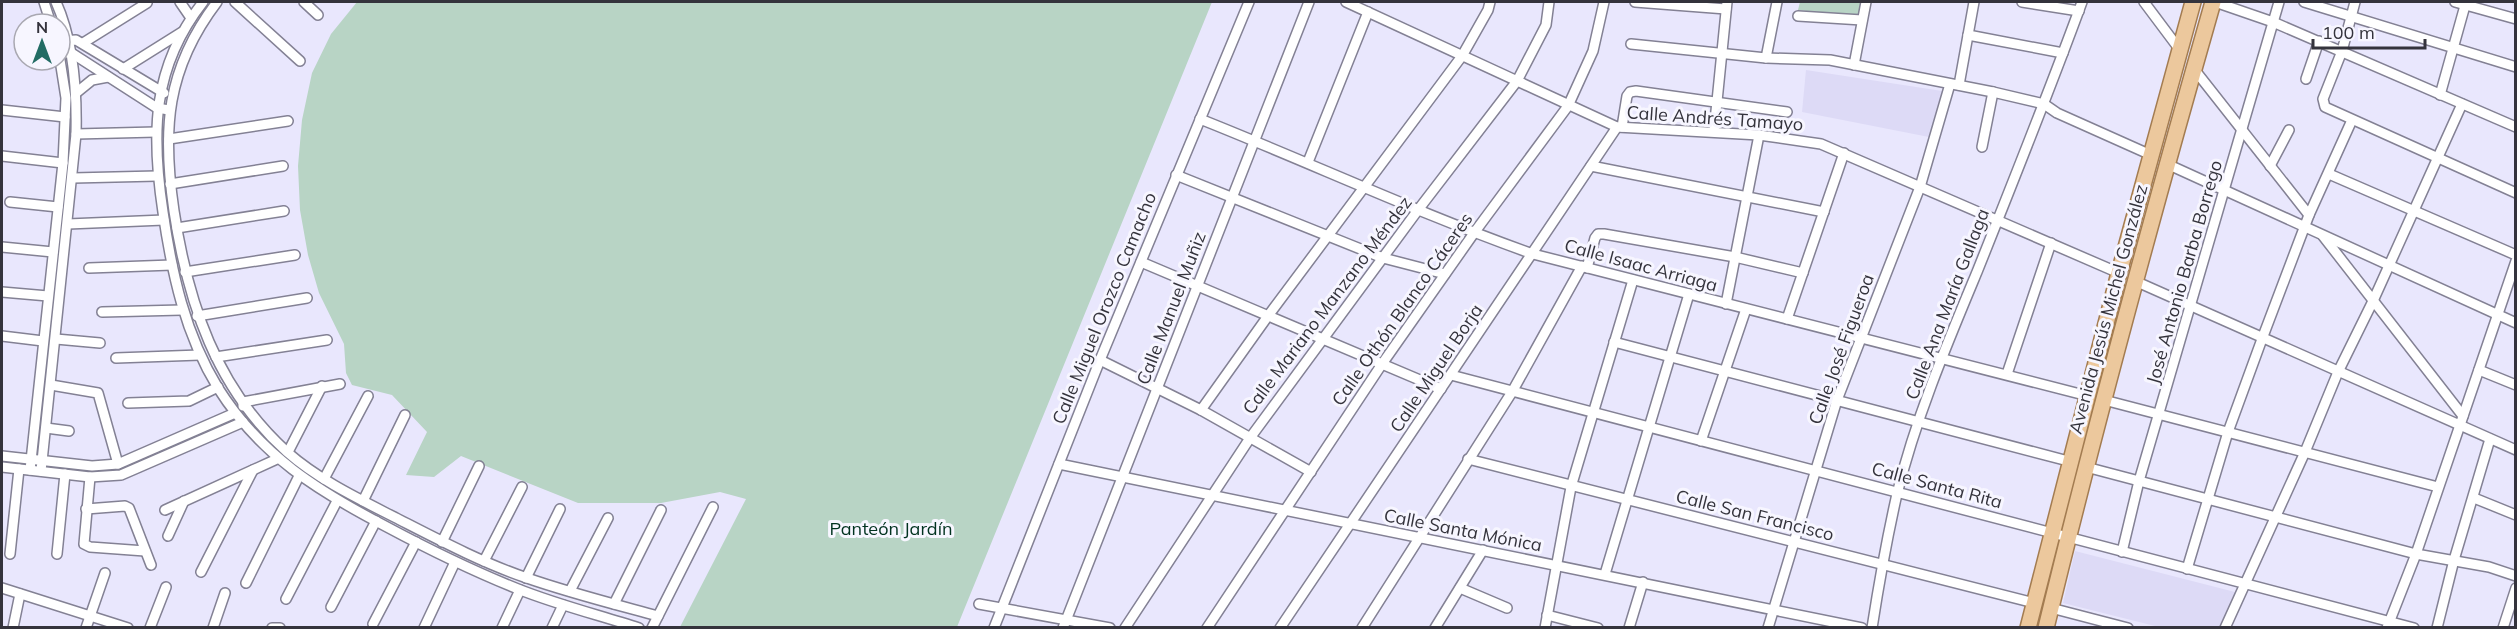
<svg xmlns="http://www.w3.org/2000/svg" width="2517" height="629" viewBox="0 0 2517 629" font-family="Mulish,sans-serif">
<rect width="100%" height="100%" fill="#e9e7fd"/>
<!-- built -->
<g fill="#dddaf6">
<polygon points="1806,70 1942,91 1929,137 1802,112"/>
<polygon points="2075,551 2235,592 2219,627 2159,627 2063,603"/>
</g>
<!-- green -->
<g fill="#b8d4c5">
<polygon points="357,2 1212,2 957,627 680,627 746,499 720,492 661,503 578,503 461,456 434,477 406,475 427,432 392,395 352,385 346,373 344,344 319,293 308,255 300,210 298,166 302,120 312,73 331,34"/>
<polygon points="1800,2 1861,2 1858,17 1798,10"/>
</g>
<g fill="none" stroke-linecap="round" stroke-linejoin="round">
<!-- minor casing -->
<g stroke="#838194" stroke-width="12">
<g id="minor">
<polyline points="44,2 51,24"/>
<polyline points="180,2 191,18"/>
<path d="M203,2c-51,65 -52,131 -40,210 9,62 22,122 55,176 43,68 100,103 169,139 43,23 86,44 131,62 40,16 81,26 121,39"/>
<path d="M217,2c-51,67 -55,128 -43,209 14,92 42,177 113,241 33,29 74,48 113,68 41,21 83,43 127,58 43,15 87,26 131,38"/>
<polyline points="235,2 300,61"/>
<polyline points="304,2 318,15"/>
<polyline points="1346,2 1617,127 1759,135 1821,144 2119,273"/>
<polyline points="1635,2 1726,9"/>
<polyline points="2022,2 2079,11"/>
<polyline points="2144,2 2180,50"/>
<polyline points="2215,2 2273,22 2516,127"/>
<polyline points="2304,2 2516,67"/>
<polyline points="2355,2 2342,51 2323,99 2325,107 2516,193"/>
<polyline points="2455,2 2516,19"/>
<polyline points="1798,16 1862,20"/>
<polyline points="1968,35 2063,53"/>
<polyline points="60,41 76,40 164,93"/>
<polyline points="83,43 147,3"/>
<polyline points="1631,44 1766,58 1830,60 1993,92 2044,104 2057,113 2151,155"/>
<polyline points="60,54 70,52 157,108 169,110"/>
<polyline points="1766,58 1777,2"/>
<polyline points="1854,65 1866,2"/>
<polyline points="123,69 182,32"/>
<polyline points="2194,69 2309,215"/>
<polyline points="2306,79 2319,41"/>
<polyline points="1959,85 1974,2"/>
<polyline points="76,93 92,80 108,77"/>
<polyline points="2440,95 2466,2"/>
<polyline points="2,110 65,117"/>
<path d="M1200,119c111,44 220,95 333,135l555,142"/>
<polyline points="1622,127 1627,96 1630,92 1636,91 1787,112"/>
<polyline points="1714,131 1727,2"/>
<polyline points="76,134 156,132"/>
<polyline points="169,139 288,121"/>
<polyline points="1982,147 1993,92"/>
<polyline points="2,156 63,163"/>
<polyline points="1308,162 1368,12"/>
<polyline points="2167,164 2516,323"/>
<polyline points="1591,166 1824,212"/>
<polyline points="2270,166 2289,130"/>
<polyline points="2329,174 2516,255"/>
<polyline points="1176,175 1383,258 1445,274"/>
<polyline points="73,178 157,176"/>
<polyline points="170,184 283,166"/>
<polyline points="10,202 58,207"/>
<polyline points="68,224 164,220"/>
<polyline points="177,228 284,211"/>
<polyline points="2323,236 2463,416"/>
<polyline points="2,247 53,252"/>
<polyline points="1141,262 1441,389"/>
<polyline points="89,268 172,265"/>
<polyline points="1587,268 1595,238 1598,234 1604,234 1735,257 1803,273"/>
<polyline points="185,272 295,255"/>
<polyline points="2135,281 2516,450"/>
<polyline points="2,292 48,296"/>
<polyline points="1726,304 1759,135"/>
<polyline points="102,312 182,310"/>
<polyline points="197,316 307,298"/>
<polyline points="1787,319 1844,153"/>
<polyline points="2,336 43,341"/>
<polyline points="56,339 100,343"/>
<polyline points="1614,342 2072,462"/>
<polyline points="216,357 327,340"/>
<polyline points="116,358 200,355"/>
<polyline points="1100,360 1201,410 1311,472"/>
<polyline points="2479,370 2516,385"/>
<polyline points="2007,374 2051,243"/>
<polyline points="1451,375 2414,628"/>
<polyline points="51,385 98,393 118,464"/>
<polyline points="2104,400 2438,487"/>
<polyline points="128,403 189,401 218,387"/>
<polyline points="243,406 243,402 340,384"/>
<polyline points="1201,410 1268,316 1462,56 1488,10 1490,2"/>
<polyline points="46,428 69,431"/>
<polyline points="1701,441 1746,309"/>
<polyline points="288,452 322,386"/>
<polyline points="2,456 92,466 118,464 235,413"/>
<polyline points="1468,459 2034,603"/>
<polyline points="1059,464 1862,628"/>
<polyline points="2,467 90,477 121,475 243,422"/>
<polyline points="2086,467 2416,554 2489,567 2516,576"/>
<polyline points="30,470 63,163 66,98 60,60"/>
<path d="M41,471l35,-337c1,-43 -2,-92 -20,-132"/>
<polyline points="90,477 84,544 90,547 145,551"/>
<polyline points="324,479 368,396"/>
<polyline points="2474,498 2516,515"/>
<polyline points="363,501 405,415"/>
<polyline points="86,509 125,506 129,508 151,565"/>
<polyline points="165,510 277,459"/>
<polyline points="168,536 184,501"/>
<polyline points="442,542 479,466"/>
<polyline points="2122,552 2139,481 2279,2"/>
<polyline points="10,554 19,469"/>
<polyline points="57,554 65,474"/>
<polyline points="484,561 522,487"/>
<polyline points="2187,569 2228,432 2262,339 2309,215 2352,120"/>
<polyline points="201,572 253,470"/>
<polyline points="1605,574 1689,294"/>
<polyline points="526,578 560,509"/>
<polyline points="246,583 299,476"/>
<polyline points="2,588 128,628"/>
<polyline points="1460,588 1507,608"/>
<polyline points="570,591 608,518"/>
<polyline points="286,599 337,501"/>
<polyline points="614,604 661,510"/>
<polyline points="979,604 1110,628"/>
<polyline points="331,607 376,521"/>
<polyline points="2051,608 2128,628"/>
<polyline points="1547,615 1598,628"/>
<polyline points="373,624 416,542"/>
<polyline points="13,628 20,594"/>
<polyline points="86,628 105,573"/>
<polyline points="150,628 166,587"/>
<polyline points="213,628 225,593"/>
<polyline points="272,628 280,628"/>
<polyline points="424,628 455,562"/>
<polyline points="502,628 520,590"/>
<polyline points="552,628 563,605"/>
<polyline points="652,628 713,507"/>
<polyline points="994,628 1100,360 1249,2"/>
<polyline points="1063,628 1309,2"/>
<polyline points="1125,628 1250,438 1418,210 1517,81 1546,25 1549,2"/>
<polyline points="1207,628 1382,364 1474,233 1568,106 1593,51 1604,2"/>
<polyline points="1280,628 1617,127"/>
<polyline points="1362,628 1512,392 1582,266"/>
<polyline points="1435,628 1483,550"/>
<polyline points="1545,628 1571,487 1633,280"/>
<polyline points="1629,628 1643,582"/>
<polyline points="1768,628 1837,400 1920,187 1950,84"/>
<path d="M1872,628c7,-45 15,-90 25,-134 19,-77 50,-150 80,-222 36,-90 72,-180 105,-270"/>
<polyline points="2225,628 2305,452 2338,372 2373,301 2462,104"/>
<polyline points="2387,628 2416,554 2516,261"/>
<polyline points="2437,628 2454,560 2490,439"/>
<polyline points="2503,628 2516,588"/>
</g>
</g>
<!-- primary casing -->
<g stroke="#a37c51" stroke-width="18">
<g id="primary">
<polyline points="2028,628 2119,273 2193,2"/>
<path d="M2046,628c51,-210 108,-419 167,-626"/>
</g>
</g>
<!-- minor -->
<use href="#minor" stroke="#fff" stroke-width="9"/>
<!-- primary -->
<use href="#primary" stroke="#ecc89d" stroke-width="15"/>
</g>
<g text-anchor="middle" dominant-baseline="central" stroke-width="6" stroke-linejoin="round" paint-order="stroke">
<!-- street labels -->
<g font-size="18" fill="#34333c" stroke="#f7f6ff">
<text transform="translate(1715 118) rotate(4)">Calle Andrés Tamayo</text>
<text transform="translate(1641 265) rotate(15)">Calle Isaac Arriaga</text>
<text transform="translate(2184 272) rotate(-74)">José Antonio Barba Borrego</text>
<text transform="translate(1947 304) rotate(-69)">Calle Ana María Gallaga</text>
<text transform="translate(1327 305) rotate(-53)">Calle Mariano Manzano Méndez</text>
<text transform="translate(1104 308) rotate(-68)">Calle Miguel Orozco Camacho</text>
<text transform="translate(1171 308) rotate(-69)">Calle Manuel Muñiz</text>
<text transform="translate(1402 309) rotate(-55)">Calle Othón Blanco Cáceres</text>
<text transform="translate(2108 309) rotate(-75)">Avenida Jesús Michel González</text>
<text transform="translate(1841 349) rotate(-70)">Calle José Figueroa</text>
<text transform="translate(1436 368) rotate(-56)">Calle Miguel Borja</text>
<text transform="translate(1937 485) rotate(15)">Calle Santa Rita</text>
<text transform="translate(1755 515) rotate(14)">Calle San Francisco</text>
<text transform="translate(1463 530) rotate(11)">Calle Santa Mónica</text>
</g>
<!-- park labels -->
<g font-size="18" fill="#00321f" stroke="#f7f6ff">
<text x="891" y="528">Panteón Jardín</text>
</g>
</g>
<!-- border -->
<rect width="2517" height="629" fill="none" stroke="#34333c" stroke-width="6"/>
<!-- north arrow -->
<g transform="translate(42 42)"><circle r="28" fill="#f7f6ff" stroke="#a9a8b1" stroke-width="1.5"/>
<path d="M0-4.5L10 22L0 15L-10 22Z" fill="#226c64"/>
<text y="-9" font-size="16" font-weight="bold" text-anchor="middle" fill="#34333c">N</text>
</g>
<!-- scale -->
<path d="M2313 39v9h112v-9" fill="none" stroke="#34333c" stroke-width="3"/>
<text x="2322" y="39" font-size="18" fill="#34333c" stroke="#f7f6ff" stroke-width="4.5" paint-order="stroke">100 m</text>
</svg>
